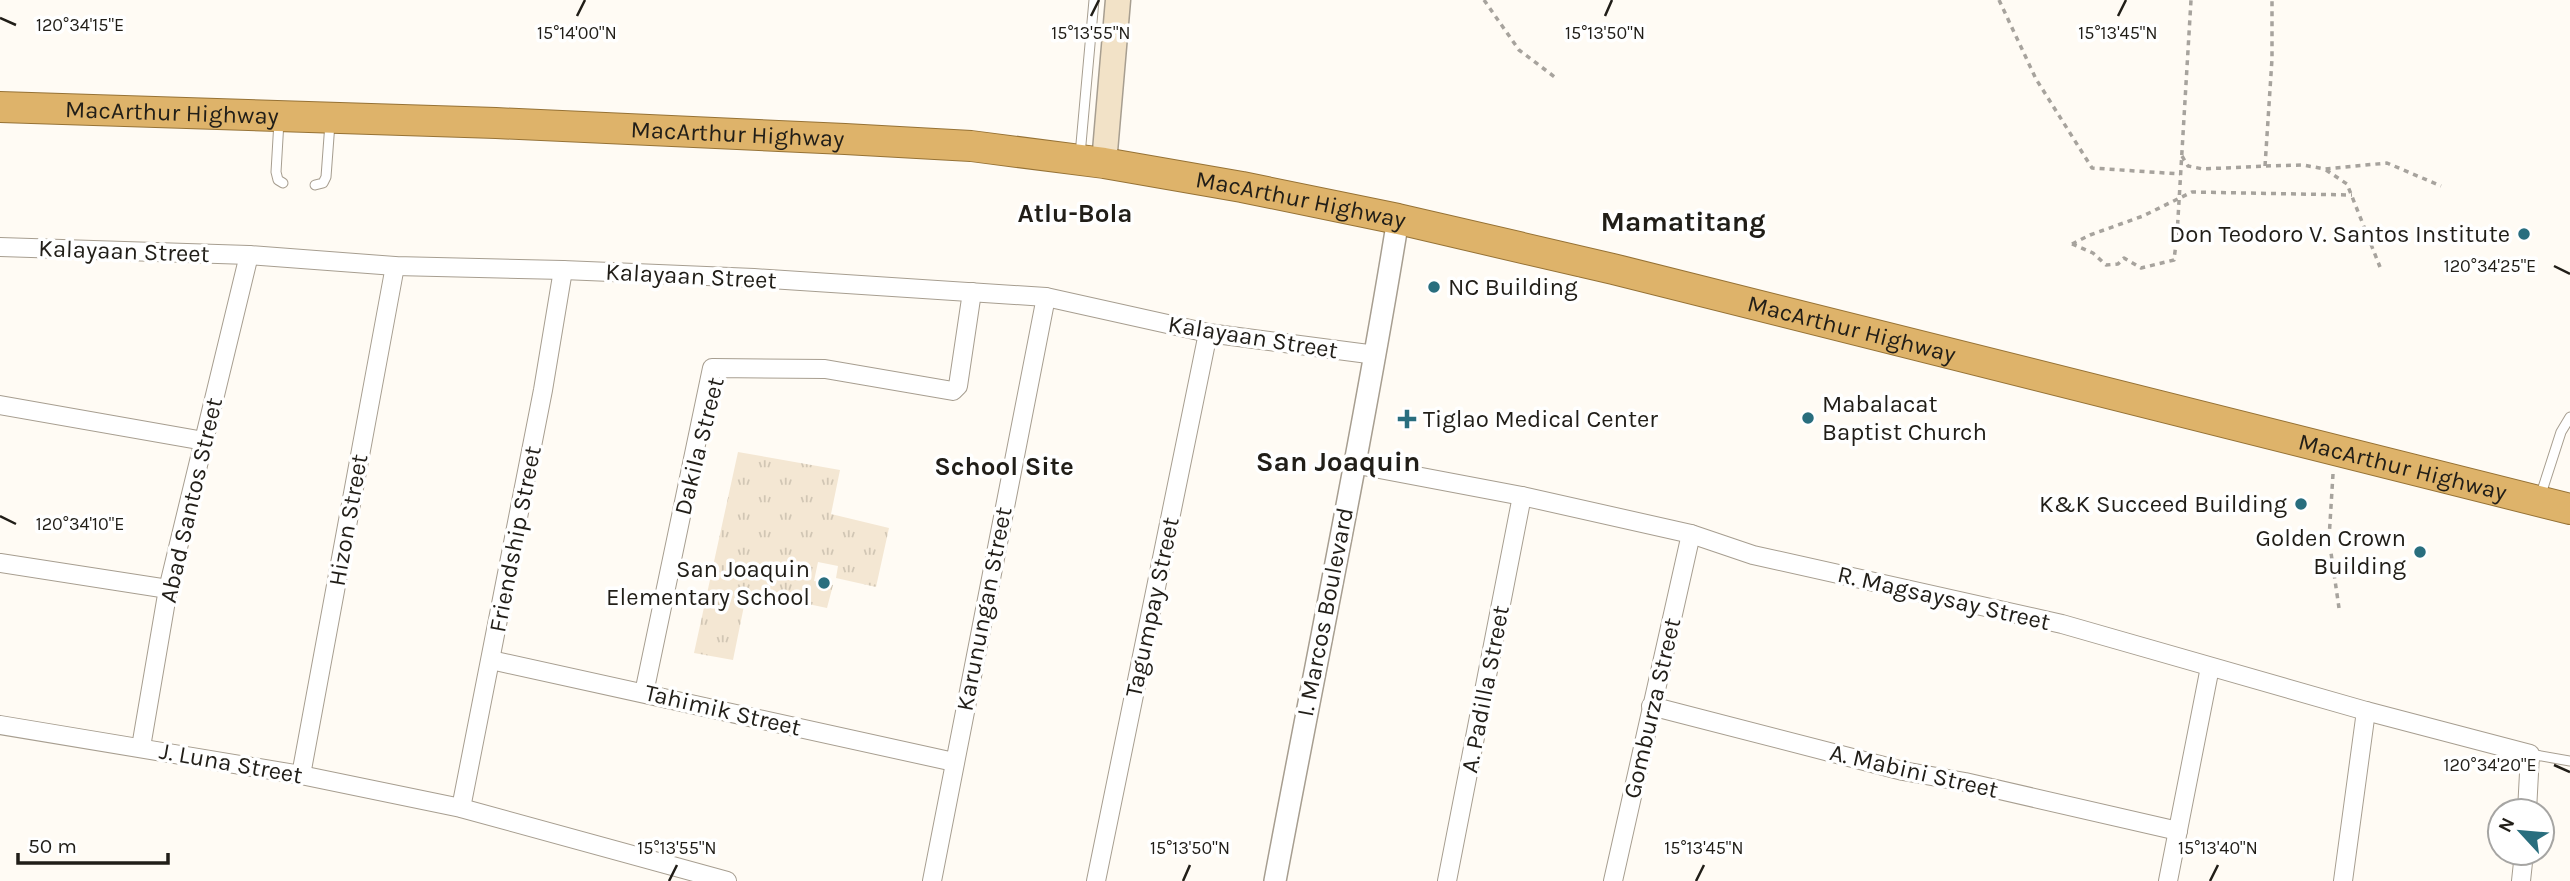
<svg xmlns="http://www.w3.org/2000/svg" width="2570" height="881" viewBox="0 0 2570 881" font-family="Karla,sans-serif">
<defs>
<pattern id="grass-tufts" width="24" height="20" patternUnits="userSpaceOnUse" patternTransform="scale(1.75)"><rect width="24" height="20" fill="#f4e7d3"/><path d="M3 7l-1-3M5 7V3M7 7l1-3M15 17l-1-3M17 17v-4M19 17l1-3" fill="none" stroke="#d1c6b4"/></pattern>
</defs>
<rect width="100%" height="100%" fill="#fffbf4"/>
<!-- grass -->
<polygon fill="url(#grass-tufts)" points="738,452 840,470 831,514 889,528 876,587 836,578 838,566 818,562 814,581 833,585 827,608 747,591 733,660 694,653"/>
<g fill="none" stroke-linecap="round" stroke-linejoin="round">
<!-- service casing -->
<g stroke="#a79e90" stroke-width="11">
<g id="service">
<polyline points="279,121 276,172 278,180 283,183"/>
<polyline points="1080,155 1094,0"/>
<polyline points="315,185 323,183 326,177 330,123"/>
<polyline points="2540,497 2561,432 2570,417"/>
<polyline points="2530,754 2570,761"/>
</g>
</g>
<!-- minor casing -->
<g stroke="#a79e90" stroke-width="20">
<g id="minor">
<polyline points="0,247 249,255 395,266 563,270 754,278 1046,297 1208,333 1376,355"/>
<polyline points="0,405 204,441"/>
<polyline points="1353,464 1522,496 1691,534 1753,555 2062,624 2366,711 2530,754 2527,811"/>
<polyline points="0,563 168,589"/>
<polyline points="491,660 954,762"/>
<polyline points="644,693 712,368 825,369 953,391 958,386 972,292"/>
<polyline points="1651,706 1903,771 1965,782 2178,831"/>
<polyline points="0,725 301,775 461,808 727,881"/>
<polyline points="141,747 168,589 249,255"/>
<polyline points="301,775 395,266"/>
<polyline points="461,808 543,390 563,270"/>
<polyline points="932,881 1046,297"/>
<polyline points="1096,881 1208,333"/>
<polyline points="1447,881 1522,496"/>
<polyline points="1613,881 1691,534"/>
<polyline points="2168,881 2210,667"/>
<polyline points="2343,881 2366,711"/>
<polyline points="2521,881 2524,853"/>
</g>
</g>
<!-- tertiary casing -->
<g stroke="#a79e90" stroke-width="24">
<path id="tertiary" d="M1275,881c41,-220 87,-440 123,-662"/>
</g>
<!-- secondary casing -->
<g stroke="#a79e90" stroke-width="27">
<polyline id="secondary" points="1104,163 1118,0"/>
</g>
<!-- trunk casing -->
<g stroke="#967235" stroke-width="32">
<g id="trunk">
<path id="s1" d="M0,107l496,16 349,16 126,7 133,17 138,24 156,32 215,50 957,240"/>
</g>
</g>
<!-- path -->
<g stroke="#a7a39d" stroke-width="3.5" stroke-dasharray="5 5" stroke-linecap="butt">
<polyline points="1484,0 1519,50 1556,78"/>
<polyline points="1999,0 2036,79 2092,168 2180,174"/>
<polyline points="2182,156 2188,166 2203,169 2265,166 2303,165 2325,169 2387,163 2441,186"/>
<polyline points="2265,166 2272,59 2272,0"/>
<polyline points="2326,170 2347,184 2380,267"/>
<polyline points="2072,244 2093,253 2106,265 2118,264 2124,258 2141,268 2174,260 2177,235 2191,0"/>
<polyline points="2072,244 2090,235 2143,216 2192,192 2352,195"/>
<polyline points="2333,474 2329,539 2339,608"/>
</g>
<!-- service -->
<use href="#service" stroke="#fff" stroke-width="9"/>
<!-- minor -->
<use href="#minor" stroke="#fff" stroke-width="18"/>
<!-- tertiary -->
<use href="#tertiary" stroke="#fff" stroke-width="21"/>
<!-- secondary -->
<use href="#secondary" stroke="#f2e2c7" stroke-width="24"/>
<!-- trunk -->
<use href="#trunk" stroke="#deb36a" stroke-width="30"/>
</g>
<!-- ticks -->
<path fill="none" stroke="#211e18" stroke-width="2.5" d="M577,16l8,-16M1091,16l8,-16M1605,16l7,-16M2118,16l8,-16M0,18l16,7M2554,266l16,8M0,516l16,8M2554,765l16,7M669,881l8,-16M1183,881l7,-16M1696,881l8,-16M2210,881l8,-16"/>
<!-- markers -->
<g fill="#296e7e" stroke="#fff" stroke-width="2.5">
<circle cx="2524" cy="234" r="7"/>
<circle cx="1434" cy="287" r="7"/>
<circle cx="1808" cy="418" r="7"/>
<path d="M1403.5 408.5h7v7h7v7h-7v7h-7v-7h-7v-7h7z"/>
<circle cx="2301" cy="504" r="7"/>
<circle cx="2420" cy="552" r="7"/>
<circle cx="824" cy="583" r="7"/>
</g>
<g text-anchor="middle" dominant-baseline="central" stroke-width="7" stroke-linejoin="round" paint-order="stroke">
<!-- street labels -->
<g font-size="24" fill="#211e18" stroke="#fff">
<text stroke="none"><textPath href="#s1" startOffset="172">MacArthur Highway</textPath></text>
<text stroke="none"><textPath href="#s1" startOffset="738">MacArthur Highway</textPath></text>
<text stroke="none"><textPath href="#s1" startOffset="1306">MacArthur Highway</textPath></text>
<text transform="translate(124 251) rotate(2)">Kalayaan Street</text>
<text transform="translate(691 276) rotate(3)">Kalayaan Street</text>
<text stroke="none"><textPath href="#s1" startOffset="1872">MacArthur Highway</textPath></text>
<text transform="translate(1253 337) rotate(9)">Kalayaan Street</text>
<text transform="translate(699 446) rotate(-76)">Dakila Street</text>
<text stroke="none"><textPath href="#s1" startOffset="2440">MacArthur Highway</textPath></text>
<text transform="translate(191 500) rotate(-77)">Abad Santos Street</text>
<text transform="translate(348 520) rotate(-80)">Hizon Street</text>
<text transform="translate(515 539) rotate(-79)">Friendship Street</text>
<text transform="translate(1944 598) rotate(13)">R. Magsaysay Street</text>
<text transform="translate(1152 607) rotate(-78)">Tagumpay Street</text>
<text transform="translate(984 609) rotate(-79)">Karunungan Street</text>
<text transform="translate(1325 612) rotate(-79)">I. Marcos Boulevard</text>
<text transform="translate(1485 689) rotate(-79)">A. Padilla Street</text>
<text transform="translate(1652 708) rotate(-77)">Gomburza Street</text>
<text transform="translate(723 710) rotate(13)">Tahimik Street</text>
<text transform="translate(231 763) rotate(10)">J. Luna Street</text>
<text transform="translate(1914 771) rotate(13)">A. Mabini Street</text>
</g>
<!-- poi labels -->
<g font-size="24" fill="#211e18" stroke="#fff" text-anchor="end">
<text x="2510" y="234">Don Teodoro V. Santos Institute</text>
<text x="1448" y="287" text-anchor="start">NC Building</text>
<text x="1822" y="404" text-anchor="start">Mabalacat<tspan x="1822" dy="28">Baptist Church</tspan></text>
<text x="1423" y="419" text-anchor="start">Tiglao Medical Center</text>
<text x="2287" y="504">K&amp;K Succeed Building</text>
<text x="2406" y="538">Golden Crown<tspan x="2406" dy="28">Building</tspan></text>
<text x="810" y="569">San Joaquin<tspan x="810" dy="28">Elementary School</tspan></text>
</g>
<!-- neighbourhood labels -->
<g font-size="26" font-weight="bold" fill="#211e18" stroke="#fff">
<text x="1075" y="213">Atlu-Bola</text>
<text x="1004" y="466">School Site</text>
</g>
<!-- quarter labels -->
<g font-size="28" font-weight="bold" fill="#211e18" stroke="#fff">
<text x="1683" y="221">Mamatitang</text>
<text x="1338" y="461">San Joaquin</text>
</g>
</g>
<g font-size="18" text-anchor="middle" fill="#211e18" stroke="#fff" stroke-width="7" stroke-linejoin="round" paint-order="stroke">
<text x="80" y="31">120°34'15"E</text>
<text x="577" y="39">15°14'00"N</text>
<text x="1091" y="39">15°13'55"N</text>
<text x="1605" y="39">15°13'50"N</text>
<text x="2118" y="39">15°13'45"N</text>
<text x="2490" y="272">120°34'25"E</text>
<text x="80" y="530">120°34'10"E</text>
<text x="2490" y="771">120°34'20"E</text>
<text x="677" y="854">15°13'55"N</text>
<text x="1190" y="854">15°13'50"N</text>
<text x="1704" y="854">15°13'45"N</text>
<text x="2218" y="854">15°13'40"N</text>
</g>
<!-- north arrow -->
<g transform="translate(2521 832) rotate(296)"><circle r="33" fill="#ffffff" stroke="#a6a5a3" stroke-width="2"/>
<path d="M0-5L12 26L0 18L-12 26Z" fill="#296e7e"/>
<text y="-10" font-size="19" font-weight="bold" text-anchor="middle" fill="#211e18">N</text>
</g>
<!-- scale -->
<path d="M18 853v10h150v-10" fill="none" stroke="#211e18" stroke-width="3.5"/>
<text x="28" y="853" font-size="21" fill="#211e18" stroke="#ffffff" stroke-width="5" paint-order="stroke">50 m</text>
</svg>
